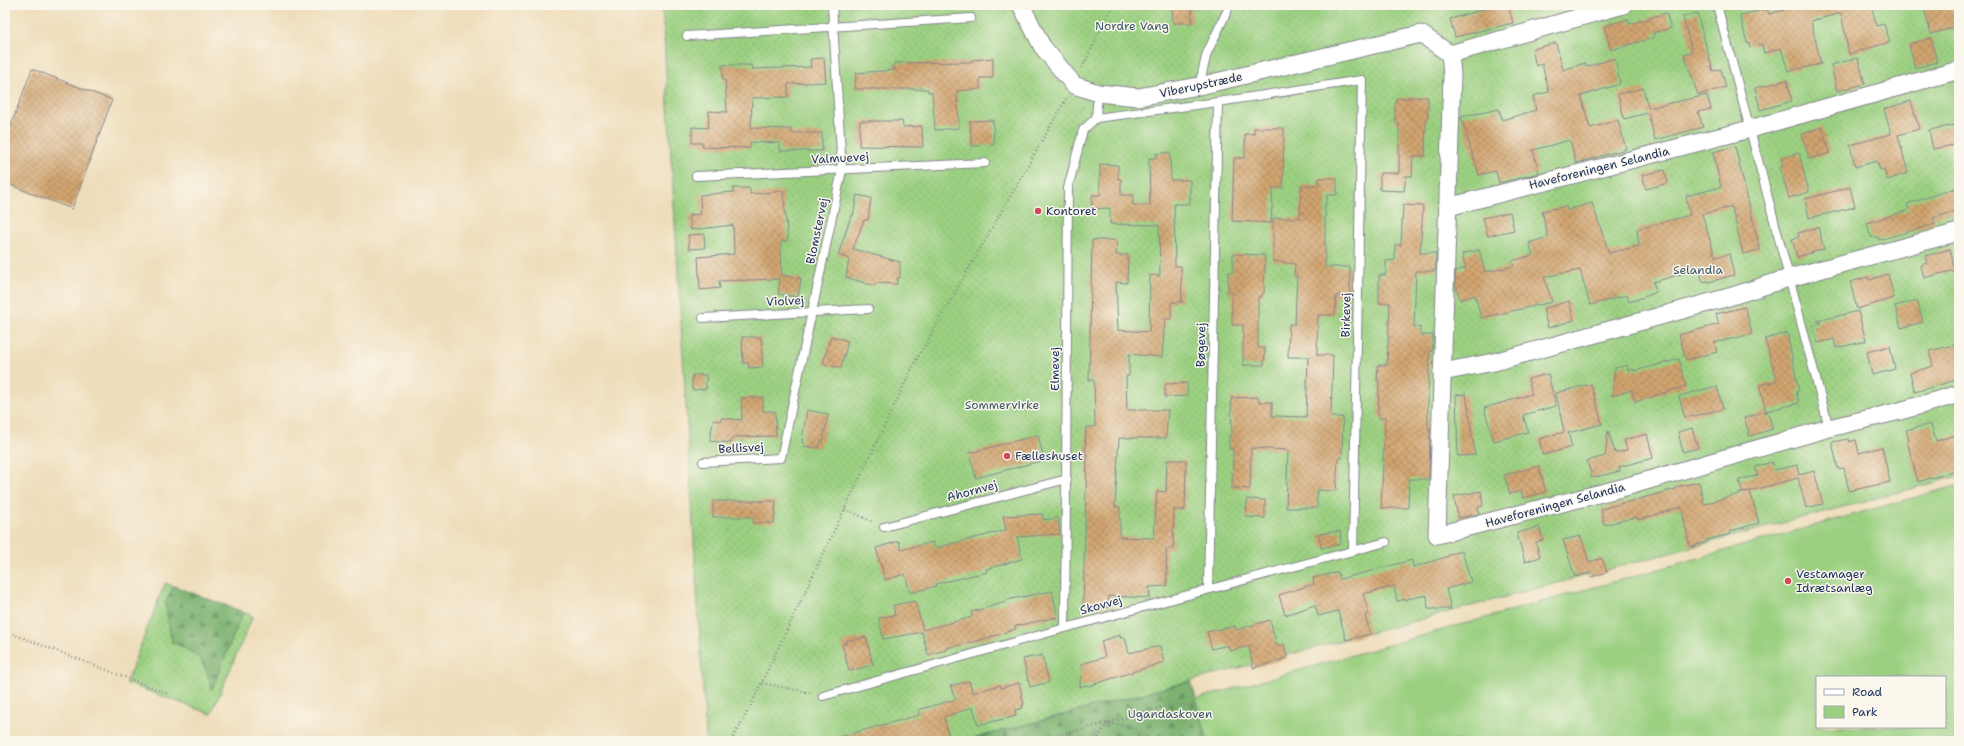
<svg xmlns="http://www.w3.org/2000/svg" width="1964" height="746" viewBox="0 0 1964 746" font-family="'Shantell Sans',sans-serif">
<defs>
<pattern id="green-dots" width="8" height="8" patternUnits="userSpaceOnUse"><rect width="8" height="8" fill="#9bd081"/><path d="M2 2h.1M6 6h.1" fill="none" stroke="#85b372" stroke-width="1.8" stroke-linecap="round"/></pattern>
<pattern id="forest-firs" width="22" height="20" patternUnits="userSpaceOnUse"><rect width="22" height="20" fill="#7cb26f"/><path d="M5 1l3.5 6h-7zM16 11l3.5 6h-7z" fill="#65915e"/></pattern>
<pattern id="building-cross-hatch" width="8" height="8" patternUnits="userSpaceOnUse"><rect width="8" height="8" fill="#d2a56f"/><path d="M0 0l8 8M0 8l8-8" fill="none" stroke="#aa875e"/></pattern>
</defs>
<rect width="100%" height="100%" fill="#fbf7ec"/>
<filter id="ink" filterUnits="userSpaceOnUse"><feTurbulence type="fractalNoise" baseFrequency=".025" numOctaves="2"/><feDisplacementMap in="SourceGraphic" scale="8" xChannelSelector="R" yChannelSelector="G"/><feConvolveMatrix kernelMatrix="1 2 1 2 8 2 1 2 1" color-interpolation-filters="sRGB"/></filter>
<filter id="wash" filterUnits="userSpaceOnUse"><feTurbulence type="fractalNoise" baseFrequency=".012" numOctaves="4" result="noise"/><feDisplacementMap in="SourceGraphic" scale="16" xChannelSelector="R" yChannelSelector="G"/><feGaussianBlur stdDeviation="0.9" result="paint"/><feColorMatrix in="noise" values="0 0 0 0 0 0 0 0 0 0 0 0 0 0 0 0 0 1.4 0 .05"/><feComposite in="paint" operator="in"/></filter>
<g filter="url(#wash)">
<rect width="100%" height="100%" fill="#eeddba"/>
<!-- green -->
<g fill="url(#green-dots)" stroke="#5b8070">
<polygon points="662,5 1959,5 1959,476 965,741 706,741"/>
<polygon points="165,583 253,616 211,714 126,683"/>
</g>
<!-- forest -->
<g fill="url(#forest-firs)" stroke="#4c7066">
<path d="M174,586l69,26 -31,77c-9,-32 -11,-33 -40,-47l-7,-39z"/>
<polygon points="1191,681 1208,741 964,741"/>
</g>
<!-- pitch -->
<path fill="#9bd081" stroke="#5b8070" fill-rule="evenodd" d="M1959,485v256h-751l-12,-42zM1817,677h128v50h-128z"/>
<g id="blocks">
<!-- building -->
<g fill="url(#building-cross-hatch)">
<polygon points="1498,5 1508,5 1513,23 1455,37 1450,19"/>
<polygon points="1803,5 1871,5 1877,26 1884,24 1890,42 1849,54 1841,13 1811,21 1821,64 1788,71 1781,48 1764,53 1762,44 1750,47 1749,42 1747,43 1740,15 1767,9 1769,14"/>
<polygon points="1923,5 1959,5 1959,26 1931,34"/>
<polygon points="1172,8 1192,8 1192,23 1173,23"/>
<polygon points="1666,13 1671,28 1653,33 1655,37 1611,50 1604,26 1628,19 1630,24"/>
<polygon points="1697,13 1713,71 1721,69 1726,87 1698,95 1684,54 1692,52 1683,17"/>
<polygon points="1931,38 1937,62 1915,68 1909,44"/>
<polygon points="1556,43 1563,70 1585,63 1586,67 1615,58 1620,84 1581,96 1590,128 1618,120 1626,149 1576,163 1570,140 1533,150 1539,173 1499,183 1496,171 1479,175 1461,117 1499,109 1502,120 1536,110 1533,96 1549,92 1542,64 1536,66 1532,49"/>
<polygon points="824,58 826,82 788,84 788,97 752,98 751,128 791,129 791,133 822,133 822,151 780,151 780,143 750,142 750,148 702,147 703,143 692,143 692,127 708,128 709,111 727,112 725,80 723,80 722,65 751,65 752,69 811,67 810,59"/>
<polygon points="993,58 993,78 980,78 980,89 957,91 959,128 935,130 932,92 928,92 928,89 855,89 856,73 895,70 894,63 972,62 972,60"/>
<polygon points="1858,58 1865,84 1837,91 1831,65"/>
<polygon points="32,69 112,100 72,209 5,183 5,141"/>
<polygon points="1787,80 1792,101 1760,110 1755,88"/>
<polygon points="1643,88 1648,108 1707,95 1711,109 1698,112 1703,127 1655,140 1648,113 1624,119 1618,94"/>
<polygon points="1408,97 1428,97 1428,117 1426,117 1425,156 1413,156 1412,176 1406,176 1404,191 1380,190 1380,173 1399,173 1399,123 1395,123 1395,105 1397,98 1408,98"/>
<polygon points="1911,101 1919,129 1898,135 1908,173 1887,180 1884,169 1880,170 1877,161 1855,167 1850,145 1891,134 1884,109"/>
<polygon points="993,120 994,145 972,146 970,121"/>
<polygon points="860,121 902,121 903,127 922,126 923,147 859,146"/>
<polygon points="1955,125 1957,131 1959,130 1959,144 1933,149 1929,130"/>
<polygon points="1822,127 1830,153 1809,159 1802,134"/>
<polygon points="1254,128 1284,128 1283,188 1273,188 1271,223 1232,221 1234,158 1245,158 1245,134 1254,134"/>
<polygon points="1735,146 1760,250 1743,254 1732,207 1702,214 1715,257 1729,254 1734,275 1709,282 1708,281 1703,282 1699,269 1653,282 1656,292 1647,296 1629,302 1627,295 1590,305 1580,270 1544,277 1552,302 1481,318 1475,295 1460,300 1455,283 1456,271 1466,268 1462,254 1479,250 1485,272 1514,266 1512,261 1533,255 1529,243 1548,237 1542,211 1566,206 1567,210 1592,203 1609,253 1639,246 1637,229 1690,215 1686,196 1721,187 1713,152"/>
<polygon points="1170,152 1171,180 1190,180 1190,204 1174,204 1175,266 1181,266 1182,302 1171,302 1171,319 1165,319 1162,357 1129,354 1129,376 1126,376 1127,410 1168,410 1166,438 1119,438 1115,507 1120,507 1120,537 1154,538 1157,491 1166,492 1167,460 1186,460 1185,510 1174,510 1173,549 1166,549 1167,586 1149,587 1150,598 1109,596 1108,607 1083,606 1087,454 1085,454 1086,427 1095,427 1094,380 1089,380 1092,240 1117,240 1116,255 1128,255 1127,283 1116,282 1118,330 1149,332 1150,275 1160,276 1159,225 1110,224 1110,208 1092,209 1092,195 1100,195 1100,164 1118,165 1118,179 1121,179 1121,195 1133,195 1133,205 1150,205 1149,158 1156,158 1156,154"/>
<polygon points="1799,153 1809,192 1789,198 1780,167 1783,166 1781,158"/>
<polygon points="1665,170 1668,183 1646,189 1642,175"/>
<polygon points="1319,178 1337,178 1337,195 1327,195 1327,203 1325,203 1325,267 1350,267 1350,296 1336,296 1335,315 1318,315 1317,355 1333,355 1331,417 1343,417 1342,458 1338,458 1336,491 1317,490 1317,508 1286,508 1288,450 1251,448 1250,489 1232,488 1233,449 1229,449 1229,435 1232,435 1231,398 1258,397 1259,402 1272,402 1272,416 1306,417 1308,357 1288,357 1289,324 1295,324 1297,276 1294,276 1295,264 1273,261 1273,218 1300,218 1301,185 1319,185"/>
<polygon points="1850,187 1855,207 1809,218 1805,199"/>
<polygon points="1959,187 1959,210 1933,218 1935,224 1879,240 1878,237 1871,237 1867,223 1909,210 1907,204"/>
<polygon points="733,188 750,188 750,194 783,191 788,241 781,241 782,275 801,279 798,297 778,294 780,279 719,281 720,288 700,290 698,257 734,254 733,225 691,230 689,215 701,214 700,195 734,192"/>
<polygon points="857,195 871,198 868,220 864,220 853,249 900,262 900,278 897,278 897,284 876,283 874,286 846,277 849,259 838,255 851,216 853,216"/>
<polygon points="1403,205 1423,206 1420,253 1436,253 1435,271 1416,271 1414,327 1420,327 1420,335 1433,335 1432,351 1430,351 1428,393 1428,428 1430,428 1429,479 1409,479 1408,508 1381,508 1385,418 1378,418 1379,381 1377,381 1378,365 1387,365 1390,303 1379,303 1379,275 1386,275 1386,261 1395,260 1395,245 1401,245"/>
<polygon points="1510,212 1514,230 1488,236 1483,218"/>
<polygon points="1818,227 1824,249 1797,257 1792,239 1799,237 1798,233"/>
<polygon points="704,234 705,248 689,249 688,235"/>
<polygon points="1950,249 1955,270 1924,278 1921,265 1927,263 1925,256"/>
<polygon points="1233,254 1265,255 1264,293 1262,294 1262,297 1258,297 1258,348 1265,348 1264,365 1243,365 1243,325 1232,325 1232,293 1228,293 1228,272 1233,272"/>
<polygon points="1888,274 1894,298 1857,309 1850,282 1868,277 1869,280"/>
<polygon points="1917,300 1923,322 1901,328 1895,306"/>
<polygon points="1569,301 1574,320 1548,328 1543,309"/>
<polygon points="1745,307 1752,334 1714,343 1717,352 1686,360 1679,335 1719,324 1716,314"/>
<polygon points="1858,311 1866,341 1836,348 1834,339 1818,343 1813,326 1821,323 1817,321"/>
<polygon points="1787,333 1799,391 1796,391 1799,403 1766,411 1759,385 1777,381 1765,339"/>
<polygon points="831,336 848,341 841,368 823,364"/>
<polygon points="742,337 761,337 763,367 749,368 748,363 743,363"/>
<polygon points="1959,344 1959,379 1915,392 1910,373 1933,366 1929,351"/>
<polygon points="1890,346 1895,369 1872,375 1867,352"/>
<polygon points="1679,359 1686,386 1635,402 1632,390 1612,396 1615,368 1627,365 1628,371 1633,369 1634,371"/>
<polygon points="1548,374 1556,406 1523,415 1528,432 1494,441 1484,408 1532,394 1528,379"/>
<polygon points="692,375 706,375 706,389 692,390"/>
<polygon points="1187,383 1187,396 1165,397 1165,384"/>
<polygon points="1591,384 1602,424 1568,433 1572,447 1543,455 1539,439 1564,432 1556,393"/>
<polygon points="1717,386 1723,409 1685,418 1679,396"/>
<polygon points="1466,394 1475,455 1458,456 1456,395"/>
<polygon points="763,397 763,411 775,411 776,436 732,437 731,443 710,441 713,420 720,421 721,418 742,420 741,398"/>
<polygon points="807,410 828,414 823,441 821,440 819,448 804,446 802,440"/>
<polygon points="1767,411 1773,429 1750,436 1744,418"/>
<polygon points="1931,424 1936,441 1959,434 1959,470 1918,482 1907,441 1909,440 1906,430"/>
<polygon points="1692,428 1698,448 1683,452 1678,432"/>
<polygon points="1608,431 1615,453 1627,450 1624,440 1647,434 1653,458 1619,467 1620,471 1592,478 1587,461 1605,456"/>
<polygon points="1038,435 1044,460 976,478 969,453"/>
<polygon points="1848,439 1849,442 1856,440 1859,453 1882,447 1890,482 1849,491 1844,468 1838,469 1832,442"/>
<polygon points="1772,462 1775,470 1797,465 1799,475 1814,471 1823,504 1806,508 1798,478 1750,491 1759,523 1734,530 1730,532 1731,534 1706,540 1706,542 1690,547 1681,507 1638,520 1637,517 1604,525 1601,509 1676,489 1676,487 1699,482 1704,504 1749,491 1742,493 1739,480 1758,475 1755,467"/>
<polygon points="1539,466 1546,492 1523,498 1521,491 1510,494 1504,475"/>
<polygon points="1481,491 1483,506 1478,507 1479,514 1458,518 1454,496"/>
<polygon points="1247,499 1265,500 1265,518 1246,517"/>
<polygon points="713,501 776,501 774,523 753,523 753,517 713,517"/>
<polygon points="1043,514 1043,520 1058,518 1060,534 1017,537 1022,559 986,569 987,572 935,584 936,586 910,593 905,574 885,580 876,548 899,541 901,550 933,542 935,548 1006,530 1003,516"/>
<polygon points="1539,527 1543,540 1536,542 1540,557 1525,562 1517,533"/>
<polygon points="1340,531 1341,544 1321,548 1319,534"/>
<polygon points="1581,536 1589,562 1602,558 1607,572 1591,577 1590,573 1575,577 1563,540"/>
<polygon points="1462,551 1471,582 1446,589 1451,609 1428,609 1427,595 1397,601 1394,586 1363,594 1369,614 1365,615 1370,634 1346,640 1338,611 1318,616 1315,605 1285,615 1279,595 1314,584 1313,578 1338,572 1340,579 1412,560 1413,567 1449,556 1449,554"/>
<polygon points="1052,591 1058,617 1015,626 1016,629 981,640 946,648 946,650 928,655 922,632 883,639 879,618 895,615 893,605 915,601 923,630 972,617 971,612 1006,602 1006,600"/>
<polygon points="1270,620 1277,646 1284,644 1287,658 1253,668 1249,646 1230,651 1228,645 1212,649 1207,632 1235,626 1236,630"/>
<polygon points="1120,635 1120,638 1125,637 1129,653 1160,646 1164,662 1088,686 1087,685 1080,687 1081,664 1105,657 1101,641"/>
<polygon points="866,637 873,665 849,671 842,644 846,643 845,641"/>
<polygon points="1042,655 1049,682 1030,687 1023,659"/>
<polygon points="969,681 973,693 1000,685 1001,688 1019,683 1024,705 1022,705 1023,708 1015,710 1016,716 978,725 973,707 944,717 950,741 840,741 839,737 919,715 918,710 956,699 950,686"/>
</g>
</g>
</g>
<g filter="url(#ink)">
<use href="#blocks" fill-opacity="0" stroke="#84868c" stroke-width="1"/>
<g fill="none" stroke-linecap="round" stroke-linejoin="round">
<!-- lane casing -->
<g stroke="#84868c" stroke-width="10">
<g id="lane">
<polyline points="1717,5 1829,428"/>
<polyline points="687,36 971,18"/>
<polyline points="1199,86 1207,53 1230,5"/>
<polyline points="1096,118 1218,102 1362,80 1353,551"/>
<polyline points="1096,118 1098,93"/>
<polyline points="696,176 985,163"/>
<polyline points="703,318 868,309"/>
<polyline points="703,462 781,458 842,170 832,5"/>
<polyline points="884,527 1067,479"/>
<polyline points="1208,589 1218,102"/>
<polyline points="1065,628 1068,188 1083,130 1096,118"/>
<polyline points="823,696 1065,628 1386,542"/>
</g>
</g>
<!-- street casing -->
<g stroke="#84868c" stroke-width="19">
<g id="street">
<polyline points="1021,5 1042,46 1074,85 1098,93 1138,97 1199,86 1421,34 1450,54 1452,74 1437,535 1625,487 1829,428 1900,411 1959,394"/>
<polyline points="1450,54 1623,5"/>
<polyline points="1448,207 1750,129 1959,70"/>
<polyline points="1442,372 1494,362 1729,297 1789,278 1959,232"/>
</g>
</g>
<!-- path -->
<g stroke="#84868c" stroke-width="2.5" stroke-dasharray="1 3" stroke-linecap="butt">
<polyline points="1082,68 1113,5"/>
<polyline points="845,509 873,522"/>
<polyline points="5,631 169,694"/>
<polyline points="762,683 811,693"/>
<polyline points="731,741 748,711 914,364 1066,99"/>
<polyline points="1035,741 1107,723 1133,728 1153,741"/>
<polyline points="1096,741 1107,723 1169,705 1198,705"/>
</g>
<!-- lane -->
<use href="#lane" stroke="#fff" stroke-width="8"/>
<!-- street -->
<use href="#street" stroke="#fff" stroke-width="17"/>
</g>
</g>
<!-- markers -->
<g fill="#d1495b" stroke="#fbf7ec" stroke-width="1.5">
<circle cx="1038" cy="211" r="4"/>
<circle cx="1007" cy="456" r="4"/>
<circle cx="1788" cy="581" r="4"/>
</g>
<g text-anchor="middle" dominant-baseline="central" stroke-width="3" stroke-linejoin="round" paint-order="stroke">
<!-- park labels -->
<g font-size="12" fill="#3b5767" stroke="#fbf7ec">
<text x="1132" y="26">Nordre Vang</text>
<text x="1698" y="270">Selandia</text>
<text x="1002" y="405">Sommervirke</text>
<text x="1170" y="714">Ugandaskoven</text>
</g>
<!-- street labels -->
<g font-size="12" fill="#1b2f5e" stroke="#fbf7ec">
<text transform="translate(1201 85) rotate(-12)">Viberupstræde</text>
<text transform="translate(840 158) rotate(-3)">Valmuevej</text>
<text transform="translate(1599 168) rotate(-14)">Haveforeningen Selandia</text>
<text transform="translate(817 231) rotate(-78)">Blomstervej</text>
<text transform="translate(785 301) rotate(-3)">Violvej</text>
<text transform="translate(1346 315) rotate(-89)">Birkevej</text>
<text transform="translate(1201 345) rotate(-89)">Bøgevej</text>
<text transform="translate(1055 369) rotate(-90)">Elmevej</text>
<text transform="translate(741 448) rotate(-3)">Bellisvej</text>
<text transform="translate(972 491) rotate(-15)">Ahornvej</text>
<text transform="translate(1555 505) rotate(-15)">Haveforeningen Selandia</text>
<text transform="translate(1101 605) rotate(-15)">Skovvej</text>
</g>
<!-- poi labels -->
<g font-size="12" fill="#1b2f5e" stroke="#fbf7ec" text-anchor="start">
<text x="1046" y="211">Kontoret</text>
<text x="1015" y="456">Fælleshuset</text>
<text x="1796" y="574">Vestamager<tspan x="1796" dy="14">Idrætsanlæg</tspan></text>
</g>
</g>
<!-- margin -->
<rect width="1964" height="746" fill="none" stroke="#fbf7ec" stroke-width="20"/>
<!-- legend -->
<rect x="1816" y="676" width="130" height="52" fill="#fbf7ec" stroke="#a1a7b3"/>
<rect x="1824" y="689" width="20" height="6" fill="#ffffff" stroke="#a1a7b3"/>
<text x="1852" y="696" font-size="12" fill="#1b2f5e">Road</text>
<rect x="1824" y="706" width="20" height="12" fill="#9bd081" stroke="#a1a7b3"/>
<text x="1852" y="716" font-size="12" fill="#1b2f5e">Park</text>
</svg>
